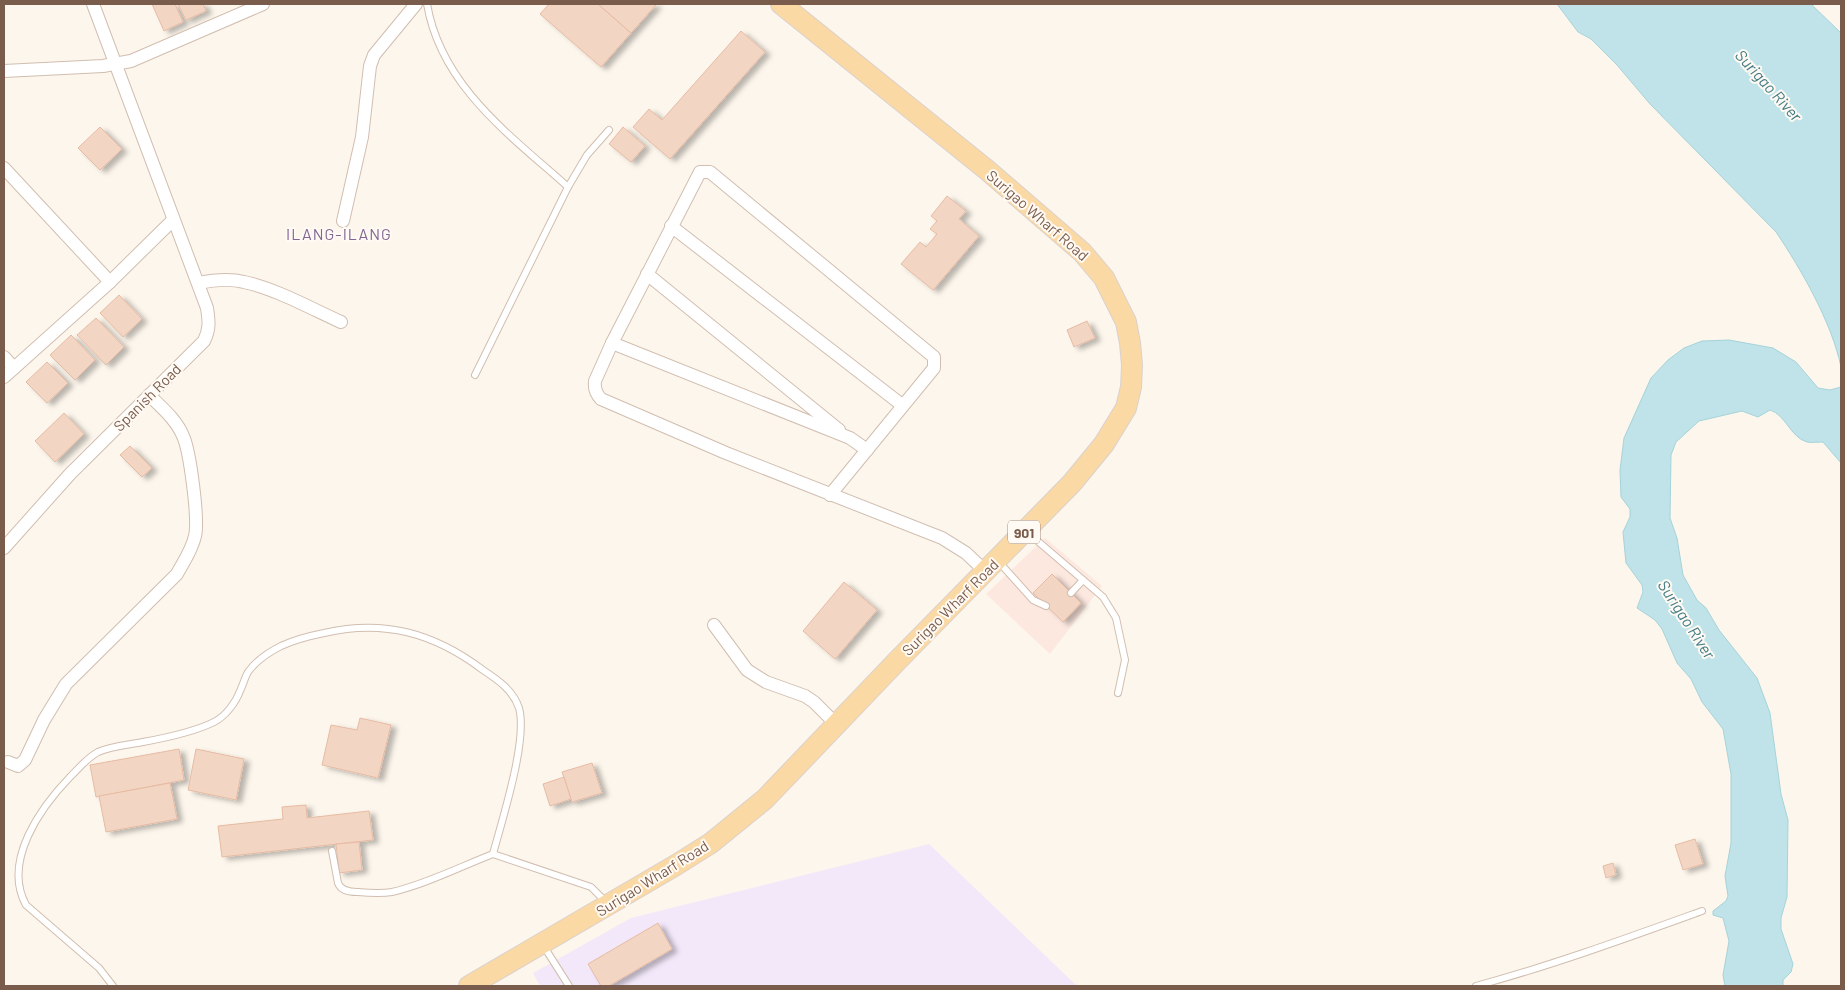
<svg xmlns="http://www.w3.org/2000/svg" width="1845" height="990" viewBox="0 0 1845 990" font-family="Barlow,sans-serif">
<defs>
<filter id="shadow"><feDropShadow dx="5.5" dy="3" stdDeviation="2.5" flood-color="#0004"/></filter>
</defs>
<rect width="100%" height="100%" fill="#fdf6ec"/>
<!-- commercial -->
<polygon fill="#fde8e0" points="1045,538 1102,586 1050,654 986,594"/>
<!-- education -->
<polygon fill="#f3e8fa" points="929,844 1077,986 540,986 533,973 631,918"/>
<!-- water -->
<g fill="#bfe3e8" stroke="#a5d3da">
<path d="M1557,4h254l30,29v334c-9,-44 -40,-98 -65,-135l-126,-128 -33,-39 -26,-26 -13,-7z"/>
<path d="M1729,340l44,8 23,14 22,26 12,2 11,-3v76l-18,-21c-5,0 -12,1 -16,0 -17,-5 -21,-27 -37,-32l-12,7 -16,-6 -43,10 -23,21 -5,13 -1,63 7,20 6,37 14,25 9,8 13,22 38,48 13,35 11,81 7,26 -1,77 -6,21v11l12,35 -2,8 -8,8v6h-58l-2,-11 6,-34 -6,-23 -10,-3v-4l13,-10 2,-5 -3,-20 6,-33v-69l-8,-45 -21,-27 -11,-23 -14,-16 -15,-34 -7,-9 -18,-12 6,-16 -1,-7 -16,-22 -3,-31 7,-15v-8l-9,-12 -1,-27 4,-32 27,-60 17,-18 16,-12 18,-7z"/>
</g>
<!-- building -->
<g fill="#f3d5c3" stroke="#e6bba3" filter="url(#shadow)">
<polygon points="152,4 175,4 183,22 164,31"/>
<polygon points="178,4 203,4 206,11 186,20"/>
<polygon points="549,4 598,4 631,33 601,67 540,14"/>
<polygon points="598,4 654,4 656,5 631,33"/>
<polygon points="741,31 765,52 670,159 633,127 649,109 662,120"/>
<polygon points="100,127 122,149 100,170 78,148"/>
<polygon points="623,127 645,146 631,162 609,144"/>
<polygon points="947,196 966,211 959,219 979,236 933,290 901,264 920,242 926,247 937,234 930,229 937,221 931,216"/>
<polygon points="119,295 142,319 123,337 100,313"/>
<polygon points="96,318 124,347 106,365 77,335"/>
<polygon points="1087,321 1095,338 1074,347 1067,330"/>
<polygon points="71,335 95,360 75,380 50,355"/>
<polygon points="47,362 68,383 47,403 26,382"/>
<polygon points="64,413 84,434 55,462 35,441"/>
<polygon points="130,446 152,468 142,477 120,455"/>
<polygon points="1052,574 1081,603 1063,622 1033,593"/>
<polygon points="844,582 877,610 835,659 803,631"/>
<polygon points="360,718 391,725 378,778 322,765 331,725 357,730"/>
<polygon points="179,749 184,780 96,797 90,765"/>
<polygon points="196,749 244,759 236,800 188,790"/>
<polygon points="592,763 602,793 572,802 562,772"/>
<polygon points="564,777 571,799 550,806 543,784"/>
<polygon points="170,783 177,819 106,832 99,796"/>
<polygon points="306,805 307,818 369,811 373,840 222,857 218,826 283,819 282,807"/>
<polygon points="1695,839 1703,864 1683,870 1675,845"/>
<polygon points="359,842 362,870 339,873 336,844"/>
<polygon points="1613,863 1616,875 1606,878 1603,866"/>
<polygon points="658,923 672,949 609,986 601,986 588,964"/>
</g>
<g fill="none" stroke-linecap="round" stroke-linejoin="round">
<!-- lane casing -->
<g stroke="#d1beb0" stroke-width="8">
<g id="lane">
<path d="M427,4c14,82 83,131 141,183"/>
<polyline points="475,375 568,187 587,155 609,130"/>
<polyline points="1027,532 1103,597 1116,618 1125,660 1118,693"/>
<polyline points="998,561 1033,600 1046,606"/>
<polyline points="1071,593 1083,580"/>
<path d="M332,851l6,32c3,8 11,9 19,9 12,1 23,2 35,0 32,-7 70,-26 101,-38l98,33 16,16"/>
<polyline points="543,945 569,986"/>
<path d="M113,986l-14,-18 -73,-63c-24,-44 15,-98 44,-128 9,-9 17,-19 28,-25 14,-6 30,-7 45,-10 22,-4 51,-10 71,-20 12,-6 22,-20 26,-31 3,-6 5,-14 8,-19 8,-11 21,-20 33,-26 13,-6 28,-10 43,-13 60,-14 110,0 159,37 15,10 30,20 36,38 9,32 -17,112 -26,146"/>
<path d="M1476,986c77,-21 151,-48 226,-75"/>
</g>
</g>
<!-- street casing -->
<g stroke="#d1beb0" stroke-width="14">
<g id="street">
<polyline points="4,71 103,66 131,61 263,4"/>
<polyline points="4,168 110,282"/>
<polyline points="343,221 362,137 370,66 374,55 416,4"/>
<polyline points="671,226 902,405"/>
<polyline points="647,274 839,430"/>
<path d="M198,283c15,-3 31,-5 46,-1 30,6 68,27 97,40"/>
<polyline points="612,343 850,438 867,450"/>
<polyline points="4,357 14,368"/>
<polyline points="4,377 110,282 173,220"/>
<path d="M830,495l104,-127v-11l-224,-185h-10l-88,171 -17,38c-1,8 1,13 6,18l125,54 216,85 24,15 20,19"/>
<path d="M4,548l66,-74 134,-133c6,-12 5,-20 3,-33l-114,-304"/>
<polyline points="714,625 747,670 766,682 805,696 814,702 836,724"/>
<path d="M8,762l10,4 7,-6 19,-40 22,-36 111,-110c7,-13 15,-24 18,-38 4,-16 -5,-85 -12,-100 -7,-17 -22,-29 -34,-41"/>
</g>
</g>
<!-- primary casing -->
<g stroke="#dad1cd" stroke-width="22">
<polyline id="primary" points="469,986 676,865 711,843 765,799 898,660 1072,483 1104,444 1126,408 1131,387 1132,365 1130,343 1126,322 1104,278 1082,252 987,170 781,4"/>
</g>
<!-- lane -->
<use href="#lane" stroke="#fff" stroke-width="6"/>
<!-- street -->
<use href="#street" stroke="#fff" stroke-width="12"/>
<!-- primary -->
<use href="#primary" stroke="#fbd9a5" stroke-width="20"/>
</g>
<g text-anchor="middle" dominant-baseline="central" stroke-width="4" stroke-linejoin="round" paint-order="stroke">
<!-- shield labels -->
<rect fill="#fffaf3" stroke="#a28b7f" stroke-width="1" x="1008" y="520.5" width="32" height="23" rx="4"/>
<g font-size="14" font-weight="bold" fill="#7a5c4d">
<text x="1024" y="532">901</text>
</g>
<!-- street labels -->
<g font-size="15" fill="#7a5c4d" stroke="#fffaf3">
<text transform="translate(1038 215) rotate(41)">Surigao Wharf Road</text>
<text transform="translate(147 397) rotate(-45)">Spanish Road</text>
<text transform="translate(950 607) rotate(-45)">Surigao Wharf Road</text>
<text transform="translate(652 878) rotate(-32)">Surigao Wharf Road</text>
</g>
<!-- water labels -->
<g font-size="16" font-style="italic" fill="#437c86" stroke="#fffaf3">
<text transform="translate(1769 85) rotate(48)">Surigao River</text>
<text transform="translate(1687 619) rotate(57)">Surigao River</text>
</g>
<!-- neighbourhood labels -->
<g font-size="16" letter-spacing="1" fill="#846695" stroke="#fffaf3">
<text x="339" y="233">ILANG-ILANG</text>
</g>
</g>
<!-- border -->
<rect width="1845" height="990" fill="none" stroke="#7a5c4d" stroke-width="10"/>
</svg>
